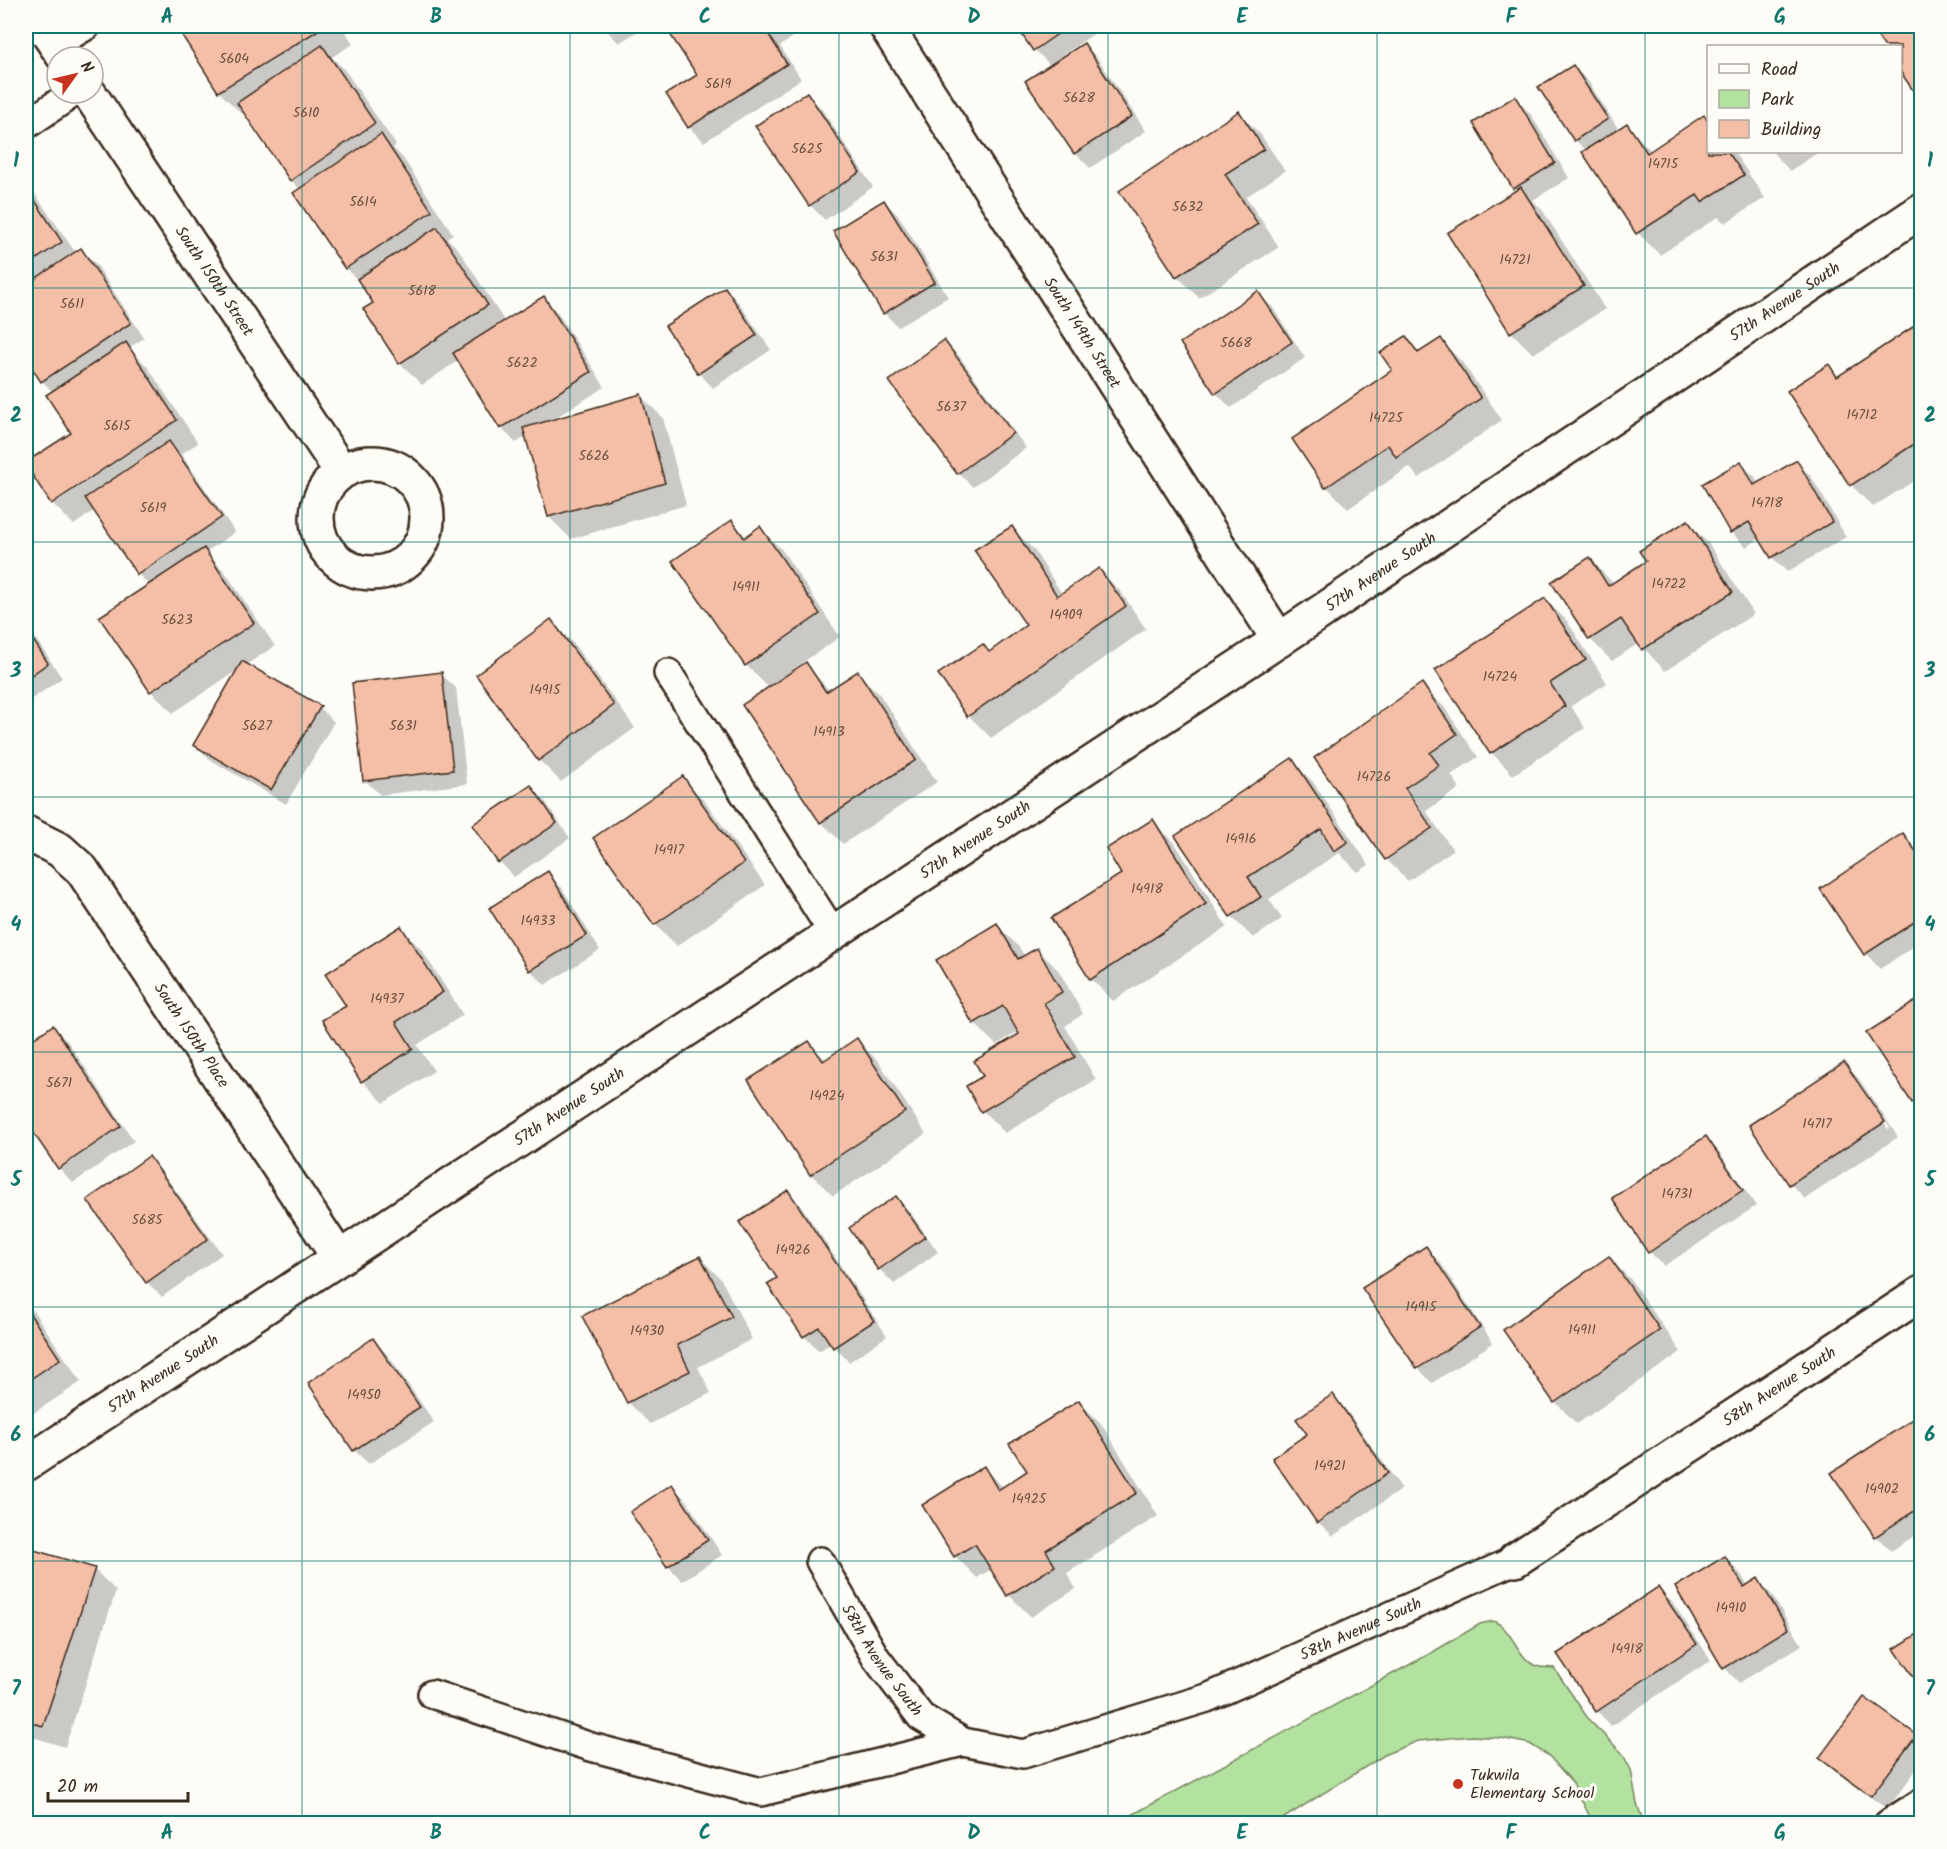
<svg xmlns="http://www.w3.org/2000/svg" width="1947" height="1849" viewBox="0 0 1947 1849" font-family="Kalam,sans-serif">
<rect width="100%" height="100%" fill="#fdfcf7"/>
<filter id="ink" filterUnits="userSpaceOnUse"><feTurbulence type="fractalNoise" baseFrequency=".0167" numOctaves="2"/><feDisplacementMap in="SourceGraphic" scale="12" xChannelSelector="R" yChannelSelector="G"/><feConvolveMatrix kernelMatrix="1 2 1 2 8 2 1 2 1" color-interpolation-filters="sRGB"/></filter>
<g filter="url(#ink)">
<!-- green -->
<path fill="#b2e1a0" stroke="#76865f" stroke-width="1.5" d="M1493,1621c22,8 23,40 47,46 4,1 10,0 14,1l35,52 33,33 9,17 6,34 7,19h-51l-20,-40 -24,-27 -19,-12 -29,-6 -29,-2 -54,5 -32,13 -110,69h-159l316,-171 47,-28z"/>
<!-- shadow -->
<g fill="#0003" fill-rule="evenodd">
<polygon points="178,26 342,26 353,44 332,57 344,69 396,145 393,148 403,158 453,234 447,238 459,250 505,322 544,298 558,313 605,387 550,421 641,396 663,418 686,505 571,539 549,517 527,436 516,443 501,428 459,360 422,385 400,363 375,303 363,286 346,268 301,190 291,180 245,111 241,113 219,92"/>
<polygon points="602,26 646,26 619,43"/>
<polygon points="686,26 783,26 792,38 780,46 801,79 704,142 689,127 699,75 672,35"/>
<polygon points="1018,26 1105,26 1060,57 1062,59 1084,44 1098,59 1146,131 1090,168 1075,153 1051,66 1035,50"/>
<polygon points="1872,26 1922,26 1922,97 1915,91 1900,46 1886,46"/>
<polygon points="1834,42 1839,46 1827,46"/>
<polygon points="1573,66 1588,81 1619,130 1627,125 1651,151 1704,117 1708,122 1708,152 1734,152 1765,198 1725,223 1718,217 1660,255 1638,233 1584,153 1587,151 1575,140"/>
<polygon points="806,94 821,108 873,187 825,220 810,205"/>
<polygon points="1515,98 1530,113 1569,178 1533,200 1543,211 1605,309 1533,354 1511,332 1517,191 1514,188"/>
<polygon points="1239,113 1261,135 1285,171 1246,197 1279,247 1199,298 1177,276 1121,191"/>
<polygon points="1772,152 1819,152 1790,171"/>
<polygon points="26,181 76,253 81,250 96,264 144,338 129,348 147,366 198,443 181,454 235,532 206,552 225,572 275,646 246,665 320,708 334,722 286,804 209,759 195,744 239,669 173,713 151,691 149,585 138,574 95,510 74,525 52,503 73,433 53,392 42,381 26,356"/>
<polygon points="884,202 899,216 948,297 898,327 884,313"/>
<polygon points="724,289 739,303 771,350 713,388 699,373"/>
<polygon points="1258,293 1273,308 1305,358 1231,408 1216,393"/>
<polygon points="1922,322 1922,476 1873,507 1851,485 1789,392 1828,366 1839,377"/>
<polygon points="1405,338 1421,353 1440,340 1462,362 1502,420 1419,478 1409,467 1348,509 1327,487 1394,370"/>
<polygon points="944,342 959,356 1026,448 973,487 958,473"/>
<polygon points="1797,462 1811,476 1846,537 1787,572 1772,557 1761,538 1746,547 1731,532 1704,485 1741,463 1755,477 1759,484"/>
<polygon points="732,522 747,537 760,528 782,550 840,637 793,669 795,672 805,664 830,691 858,673 880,695 937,782 843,844 821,822 744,705 769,688 746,665"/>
<polygon points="1687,522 1709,544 1754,614 1665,671 1639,643 1612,661 1590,639 1590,559 1614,584 1648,561"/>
<polygon points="1012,528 1034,550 1062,594 1099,570 1121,592 1146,629 991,738 969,716 941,675 983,646 990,653 1028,625"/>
<polygon points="1545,599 1567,621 1607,683 1571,706 1585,728 1513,775 1492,753 1437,670"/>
<polygon points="551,621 573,643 635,728 561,782 539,760"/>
<polygon points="26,624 62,678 26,703"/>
<polygon points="441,674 456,688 467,784 380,795 365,780"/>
<polygon points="1422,685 1444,707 1478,757 1451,775 1460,788 1426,811 1453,850 1408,881 1386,859"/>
<polygon points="1291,760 1313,782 1369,865 1358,872 1339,853 1269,899 1282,919 1253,938 1231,916 1177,836"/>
<polygon points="682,778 704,800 765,885 677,946 655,924 595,838"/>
<polygon points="531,787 545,801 570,838 514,877 500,862 474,826"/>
<polygon points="1153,821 1175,843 1227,927 1113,1001 1091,979 1054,918 1124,874"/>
<polygon points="1903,835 1922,855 1922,941 1880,969 1866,954 1822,889"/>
<polygon points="547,873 562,888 600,950 545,985 530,970"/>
<polygon points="997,925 1019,947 1025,957 1037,949 1059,971 1083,1014 1065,1026 1096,1080 1005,1133 983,1111 968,1086 985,1077 1021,1035 1019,1031 996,1045 974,1023"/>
<polygon points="400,928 422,950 463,1015 417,1045 434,1071 384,1103 362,1081 348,1006"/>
<polygon points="1922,999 1922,1110 1913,1102"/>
<polygon points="53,1027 68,1042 134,1141 73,1183 59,1168 26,1119 26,1046"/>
<polygon points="857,1040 879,1062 926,1134 833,1196 811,1174 809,1043 826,1060"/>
<path d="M1844,1064l15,15 39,58 -93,62 -14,-15 -40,-58zM1854,1079h3l33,49 -2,1z"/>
<polygon points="1706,1138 1720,1153 1756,1206 1664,1266 1650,1252"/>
<polygon points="149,1158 163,1173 222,1254 162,1297 147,1282 89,1200"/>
<polygon points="788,1192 802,1207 887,1336 849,1362 831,1343 819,1351 804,1336 769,1284 779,1278"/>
<polygon points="896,1198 910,1212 938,1252 894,1284 879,1269"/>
<polygon points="1425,1248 1440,1262 1493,1343 1432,1383 1418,1368"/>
<polygon points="699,1257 721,1279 752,1339 698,1367 711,1393 650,1424 628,1402"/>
<polygon points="1609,1258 1631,1280 1681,1352 1577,1424 1555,1402 1505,1331"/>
<polygon points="26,1300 81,1382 26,1418"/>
<polygon points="373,1340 388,1355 434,1422 369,1464 354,1450"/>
<polygon points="1333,1396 1347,1411 1402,1489 1333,1536 1318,1522 1309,1435"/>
<polygon points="1079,1402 1101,1423 1158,1516 1067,1573 1076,1589 1031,1617 1009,1595 992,1569 977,1578 955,1556 984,1468 1004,1488 1029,1472"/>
<polygon points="1913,1420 1922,1429 1922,1531 1891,1551 1876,1536 1833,1473"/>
<polygon points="671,1486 686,1500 722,1555 682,1581 668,1566"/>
<polygon points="35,1552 94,1569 116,1591 65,1747 26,1735 26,1580"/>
<polygon points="1725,1558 1740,1573 1748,1586 1758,1580 1772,1595 1802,1645 1739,1683 1725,1668 1677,1588"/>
<polygon points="1658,1589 1673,1603 1711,1660 1611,1726 1597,1711"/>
<polygon points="1916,1736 1922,1742 1922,1762 1887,1809 1835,1772 1821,1758"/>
</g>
<!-- building -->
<g fill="#f4bea7" stroke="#3b2a1e" stroke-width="1.5">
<polygon points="176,26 325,26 218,92"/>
<polygon points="683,26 774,26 766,30 787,64 688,128 666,94 697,75 670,34"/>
<polygon points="1016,26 1069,26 1033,51"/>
<polygon points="1870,26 1922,26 1922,87 1914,92 1900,71 1900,46 1884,46"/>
<polygon points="1084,43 1132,116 1074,154 1025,81"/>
<polygon points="322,45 375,123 290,181 237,103"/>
<polygon points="1573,65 1608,119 1574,141 1538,87"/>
<polygon points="807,92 860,172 809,206 755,126"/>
<polygon points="1515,96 1555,163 1513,189 1473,123"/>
<polygon points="1239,111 1264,149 1225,174 1258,224 1176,277 1119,191"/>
<polygon points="1704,115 1708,122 1708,152 1728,152 1744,175 1702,202 1697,195 1636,234 1582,152 1627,123 1647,153"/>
<polygon points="381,134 432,211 345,269 293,193"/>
<polygon points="26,187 62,242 26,266"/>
<polygon points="1521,187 1584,286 1510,333 1447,233"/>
<polygon points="884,200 935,282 883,314 833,231"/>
<polygon points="437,227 488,305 399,364 363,309 373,303 357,279"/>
<polygon points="81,248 131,323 41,382 26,359 26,285"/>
<polygon points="725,287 757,335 698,374 665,326"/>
<polygon points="1258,291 1292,342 1215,394 1180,343"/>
<polygon points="544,296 591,372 500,429 453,353"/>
<polygon points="1922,321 1922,439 1850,486 1787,391 1829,364 1837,377"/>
<polygon points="1406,336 1418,353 1441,338 1481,398 1396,457 1388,445 1325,488 1292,439 1392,370 1380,353"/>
<polygon points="944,340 1013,433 957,474 889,381"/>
<polygon points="126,342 177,420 51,504 26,465 26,462 71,433 46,395"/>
<polygon points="641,394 665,483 548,517 523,428"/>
<polygon points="169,441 222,517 137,575 85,498"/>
<polygon points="1797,460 1832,522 1771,558 1749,522 1730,533 1702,484 1741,461 1754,485"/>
<polygon points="732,520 744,538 760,526 820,614 745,666 672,561"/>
<polygon points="1688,520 1733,592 1642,650 1621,619 1589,640 1551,582 1590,557 1608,586 1646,561 1639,551"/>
<polygon points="1012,526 1057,596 1099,568 1126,606 967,717 938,674 983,644 989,652 1026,625 974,550"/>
<polygon points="204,548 254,623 150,692 99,617"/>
<polygon points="1545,598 1586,660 1550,683 1565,706 1490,754 1435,670"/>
<polygon points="551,619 614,705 538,761 476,675"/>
<polygon points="26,629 48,663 26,679"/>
<polygon points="242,661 321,706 271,790 193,745"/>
<polygon points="806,662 826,692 858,671 916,760 820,823 742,705"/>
<polygon points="442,672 453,770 363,781 352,683"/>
<polygon points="1422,683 1457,734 1430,753 1439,765 1405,788 1432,828 1385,860 1314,758"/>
<polygon points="1292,758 1348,842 1334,851 1321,829 1248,877 1261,897 1230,917 1175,836"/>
<polygon points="683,776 744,863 654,925 593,838"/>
<polygon points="531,785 557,823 498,863 472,825"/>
<polygon points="1153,819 1206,904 1090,980 1051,918 1121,874 1106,849"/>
<polygon points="1903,833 1922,860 1922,917 1864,955 1820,889"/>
<polygon points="548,871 587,935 529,971 489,908"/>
<polygon points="997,923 1018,959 1037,948 1062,992 1044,1003 1075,1057 981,1112 966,1086 983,1076 974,1061 1019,1034 1003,1006 973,1024 936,960"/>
<polygon points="401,926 443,992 396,1022 413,1049 361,1082 322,1020 346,1006 325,974"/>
<polygon points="1922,997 1922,1096 1912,1103 1866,1033"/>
<polygon points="53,1025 121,1126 58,1169 26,1122 26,1044"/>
<polygon points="857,1038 905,1112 810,1175 748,1080 809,1041 823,1061"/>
<polygon points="1844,1062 1885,1122 1789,1185 1749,1125"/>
<polygon points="1706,1136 1743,1190 1648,1253 1612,1198"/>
<polygon points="149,1156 208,1239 146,1283 87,1200"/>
<polygon points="788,1190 874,1321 833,1348 819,1327 803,1337 767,1284 777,1278 739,1222"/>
<polygon points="896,1196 925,1237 878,1270 849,1228"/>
<polygon points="1426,1246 1480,1327 1417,1369 1362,1288"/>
<polygon points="700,1256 732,1317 677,1345 690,1371 627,1403 582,1316"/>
<polygon points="1609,1256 1660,1330 1554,1403 1503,1330"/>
<polygon points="26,1308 60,1359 26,1382"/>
<polygon points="373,1338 420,1407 353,1451 308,1383"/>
<polygon points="1333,1394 1388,1473 1317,1523 1272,1458 1307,1434 1296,1419"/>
<polygon points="1079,1400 1137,1493 1046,1550 1055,1566 1007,1596 975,1544 954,1557 922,1505 984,1466 998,1490 1027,1471 1009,1444"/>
<polygon points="1913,1419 1922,1431 1922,1506 1875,1537 1831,1473"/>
<polygon points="672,1484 708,1540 667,1567 630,1512"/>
<polygon points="34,1550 95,1568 43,1726 26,1721 26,1575"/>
<polygon points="1725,1556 1744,1587 1758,1578 1788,1629 1723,1669 1675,1587"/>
<polygon points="1658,1587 1697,1644 1596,1712 1557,1654"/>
<polygon points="1922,1631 1922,1689 1894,1649"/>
<polygon points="1864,1697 1917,1735 1871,1796 1819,1758"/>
</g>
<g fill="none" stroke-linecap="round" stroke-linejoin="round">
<!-- service casing -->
<g stroke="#3b2a1e" stroke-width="32">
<g id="service">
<polyline points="56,44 86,26"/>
<polyline points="26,125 73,93"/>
<polyline points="668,673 833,933"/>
<path id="s1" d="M820,1561l56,97 45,59 42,25 60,12 184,-56 308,-138"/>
<polyline points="432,1694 591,1747 761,1792 963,1742"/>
<polyline points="1888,1824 1922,1802"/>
</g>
</g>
<!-- minor casing -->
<g stroke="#3b2a1e" stroke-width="38">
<g id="minor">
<polyline points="43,26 64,57"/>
<path id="s2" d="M886,26l393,614"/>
<path id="s3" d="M89,93l252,378"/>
<circle cx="372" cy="518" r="55"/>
<path id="s4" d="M26,833l34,17 22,20 257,388"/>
<path id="s5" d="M26,1464l1253,-824 643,-430"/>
<path id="s6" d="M1515,1560l407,-267"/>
</g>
</g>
<!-- service -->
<use href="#service" stroke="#fdfcf7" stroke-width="27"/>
<!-- minor -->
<use href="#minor" stroke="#fdfcf7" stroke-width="33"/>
</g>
</g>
<!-- grid -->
<path fill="none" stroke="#0f766e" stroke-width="1.5" stroke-opacity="0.55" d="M302,26v1798M570,26v1798M839,26v1798M1108,26v1798M1377,26v1798M1645,26v1798M26,288h1896M26,542h1896M26,797h1896M26,1052h1896M26,1307h1896M26,1561h1896"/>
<!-- markers -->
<circle fill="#c8321e" stroke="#fdfcf7" stroke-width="2" cx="1458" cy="1784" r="6"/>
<g text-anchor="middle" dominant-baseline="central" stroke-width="6" stroke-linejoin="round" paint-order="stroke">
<!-- number labels -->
<g font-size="14" fill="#694f40">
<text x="234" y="59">5604</text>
<text x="718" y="84">5619</text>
<text x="1079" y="98">5628</text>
<text x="306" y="113">5610</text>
<text x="807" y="149">5625</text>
<text x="1663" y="164">14715</text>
<text x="363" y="202">5614</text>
<text x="1188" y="207">5632</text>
<text x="884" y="257">5631</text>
<text x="1515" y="260">14721</text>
<text x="422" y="291">5618</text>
<text x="72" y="304">5611</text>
<text x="1236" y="343">5668</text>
<text x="522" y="363">5622</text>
<text x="951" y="407">5637</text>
<text x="1862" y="415">14712</text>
<text x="1386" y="418">14725</text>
<text x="117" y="426">5615</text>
<text x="594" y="456">5626</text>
<text x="1767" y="503">14718</text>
<text x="153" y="508">5619</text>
<text x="1669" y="584">14722</text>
<text x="746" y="587">14911</text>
<text x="1066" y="615">14909</text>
<text x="177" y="620">5623</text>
<text x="1500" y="677">14724</text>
<text x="545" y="690">14915</text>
<text x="257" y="726">5627</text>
<text x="403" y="726">5631</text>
<text x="829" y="732">14913</text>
<text x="1374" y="777">14726</text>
<text x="1241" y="839">14916</text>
<text x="669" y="850">14917</text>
<text x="1147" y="889">14918</text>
<text x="538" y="921">14933</text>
<text x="387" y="999">14937</text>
<text x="59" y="1083">5671</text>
<text x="827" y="1096">14924</text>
<text x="1817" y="1124">14717</text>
<text x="1677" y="1194">14731</text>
<text x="147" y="1220">5685</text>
<text x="793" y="1250">14926</text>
<text x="1421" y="1307">14915</text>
<text x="1582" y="1330">14911</text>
<text x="647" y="1331">14930</text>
<text x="364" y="1395">14950</text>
<text x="1330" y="1466">14921</text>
<text x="1882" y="1489">14902</text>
<text x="1029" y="1499">14925</text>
<text x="1731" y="1608">14910</text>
<text x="1627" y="1649">14918</text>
</g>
<!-- street labels -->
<g font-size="16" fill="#3b2a1e" stroke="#fdfcf7">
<text stroke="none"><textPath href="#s3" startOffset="226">South 150th Street</textPath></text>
<text stroke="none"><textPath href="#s5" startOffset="2108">57th Avenue South</textPath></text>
<text stroke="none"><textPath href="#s2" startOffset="364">South 149th Street</textPath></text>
<text stroke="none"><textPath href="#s5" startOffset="1622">57th Avenue South</textPath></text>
<text stroke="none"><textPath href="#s5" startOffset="1136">57th Avenue South</textPath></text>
<text stroke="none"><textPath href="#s4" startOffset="266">South 150th Place</textPath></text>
<text stroke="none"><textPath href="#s5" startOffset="650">57th Avenue South</textPath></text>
<text stroke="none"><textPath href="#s5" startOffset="164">57th Avenue South</textPath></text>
<text stroke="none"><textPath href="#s6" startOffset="316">58th Avenue South</textPath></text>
<text stroke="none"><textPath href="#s1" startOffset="657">58th Avenue South</textPath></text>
<text stroke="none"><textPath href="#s1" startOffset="117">58th Avenue South</textPath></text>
</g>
<!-- poi labels -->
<g font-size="16" fill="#3b2a1e" stroke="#fdfcf7" text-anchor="start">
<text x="1470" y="1775">Tukwila<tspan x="1470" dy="18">Elementary School</tspan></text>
</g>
</g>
<!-- margin -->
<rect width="1947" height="1849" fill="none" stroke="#fdfcf7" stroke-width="66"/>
<!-- legend -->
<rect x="1707" y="45" width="195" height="108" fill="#fdfcf7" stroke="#afa8a0" stroke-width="1.5"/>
<rect x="1719" y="64" width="30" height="9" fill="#fdfcf7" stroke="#afa8a0" stroke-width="1.5"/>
<text x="1761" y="75" font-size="18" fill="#3b2a1e">Road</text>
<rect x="1719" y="90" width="30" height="18" fill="#b2e1a0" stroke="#afa8a0" stroke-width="1.5"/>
<text x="1761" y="105" font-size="18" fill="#3b2a1e">Park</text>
<rect x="1719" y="120" width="30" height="18" fill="#f4bea7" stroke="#afa8a0" stroke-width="1.5"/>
<text x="1761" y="135" font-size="18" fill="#3b2a1e">Building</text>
<!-- north arrow -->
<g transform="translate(75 75) rotate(56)"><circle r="28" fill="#fdfcf7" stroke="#afa8a0" stroke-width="1.5"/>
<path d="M0-4.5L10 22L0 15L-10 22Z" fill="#c8321e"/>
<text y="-9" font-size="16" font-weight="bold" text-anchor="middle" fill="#3b2a1e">N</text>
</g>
<!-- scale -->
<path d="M48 1792v9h140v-9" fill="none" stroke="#3b2a1e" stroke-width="3"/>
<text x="57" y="1792" font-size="18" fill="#3b2a1e" stroke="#fdfcf7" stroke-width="4.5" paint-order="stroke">20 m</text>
<rect x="33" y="33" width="1881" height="1783" fill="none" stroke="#0f766e" stroke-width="2"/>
<g font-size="20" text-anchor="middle" font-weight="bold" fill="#0f766e">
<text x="167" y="23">A</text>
<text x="436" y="23">B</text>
<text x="705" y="23">C</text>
<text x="974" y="23">D</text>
<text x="1242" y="23">E</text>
<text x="1511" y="23">F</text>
<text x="1780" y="23">G</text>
<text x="16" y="167">1</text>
<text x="1930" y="167">1</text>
<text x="16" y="422">2</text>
<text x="1930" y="422">2</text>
<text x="16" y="677">3</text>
<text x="1930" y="677">3</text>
<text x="16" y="931">4</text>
<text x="1930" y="931">4</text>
<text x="16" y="1186">5</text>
<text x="1930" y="1186">5</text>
<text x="16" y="1441">6</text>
<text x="1930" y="1441">6</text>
<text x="16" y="1695">7</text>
<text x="1930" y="1695">7</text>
<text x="167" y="1839">A</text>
<text x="436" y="1839">B</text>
<text x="705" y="1839">C</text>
<text x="974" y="1839">D</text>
<text x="1242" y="1839">E</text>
<text x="1511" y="1839">F</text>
<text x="1780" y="1839">G</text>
</g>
</svg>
